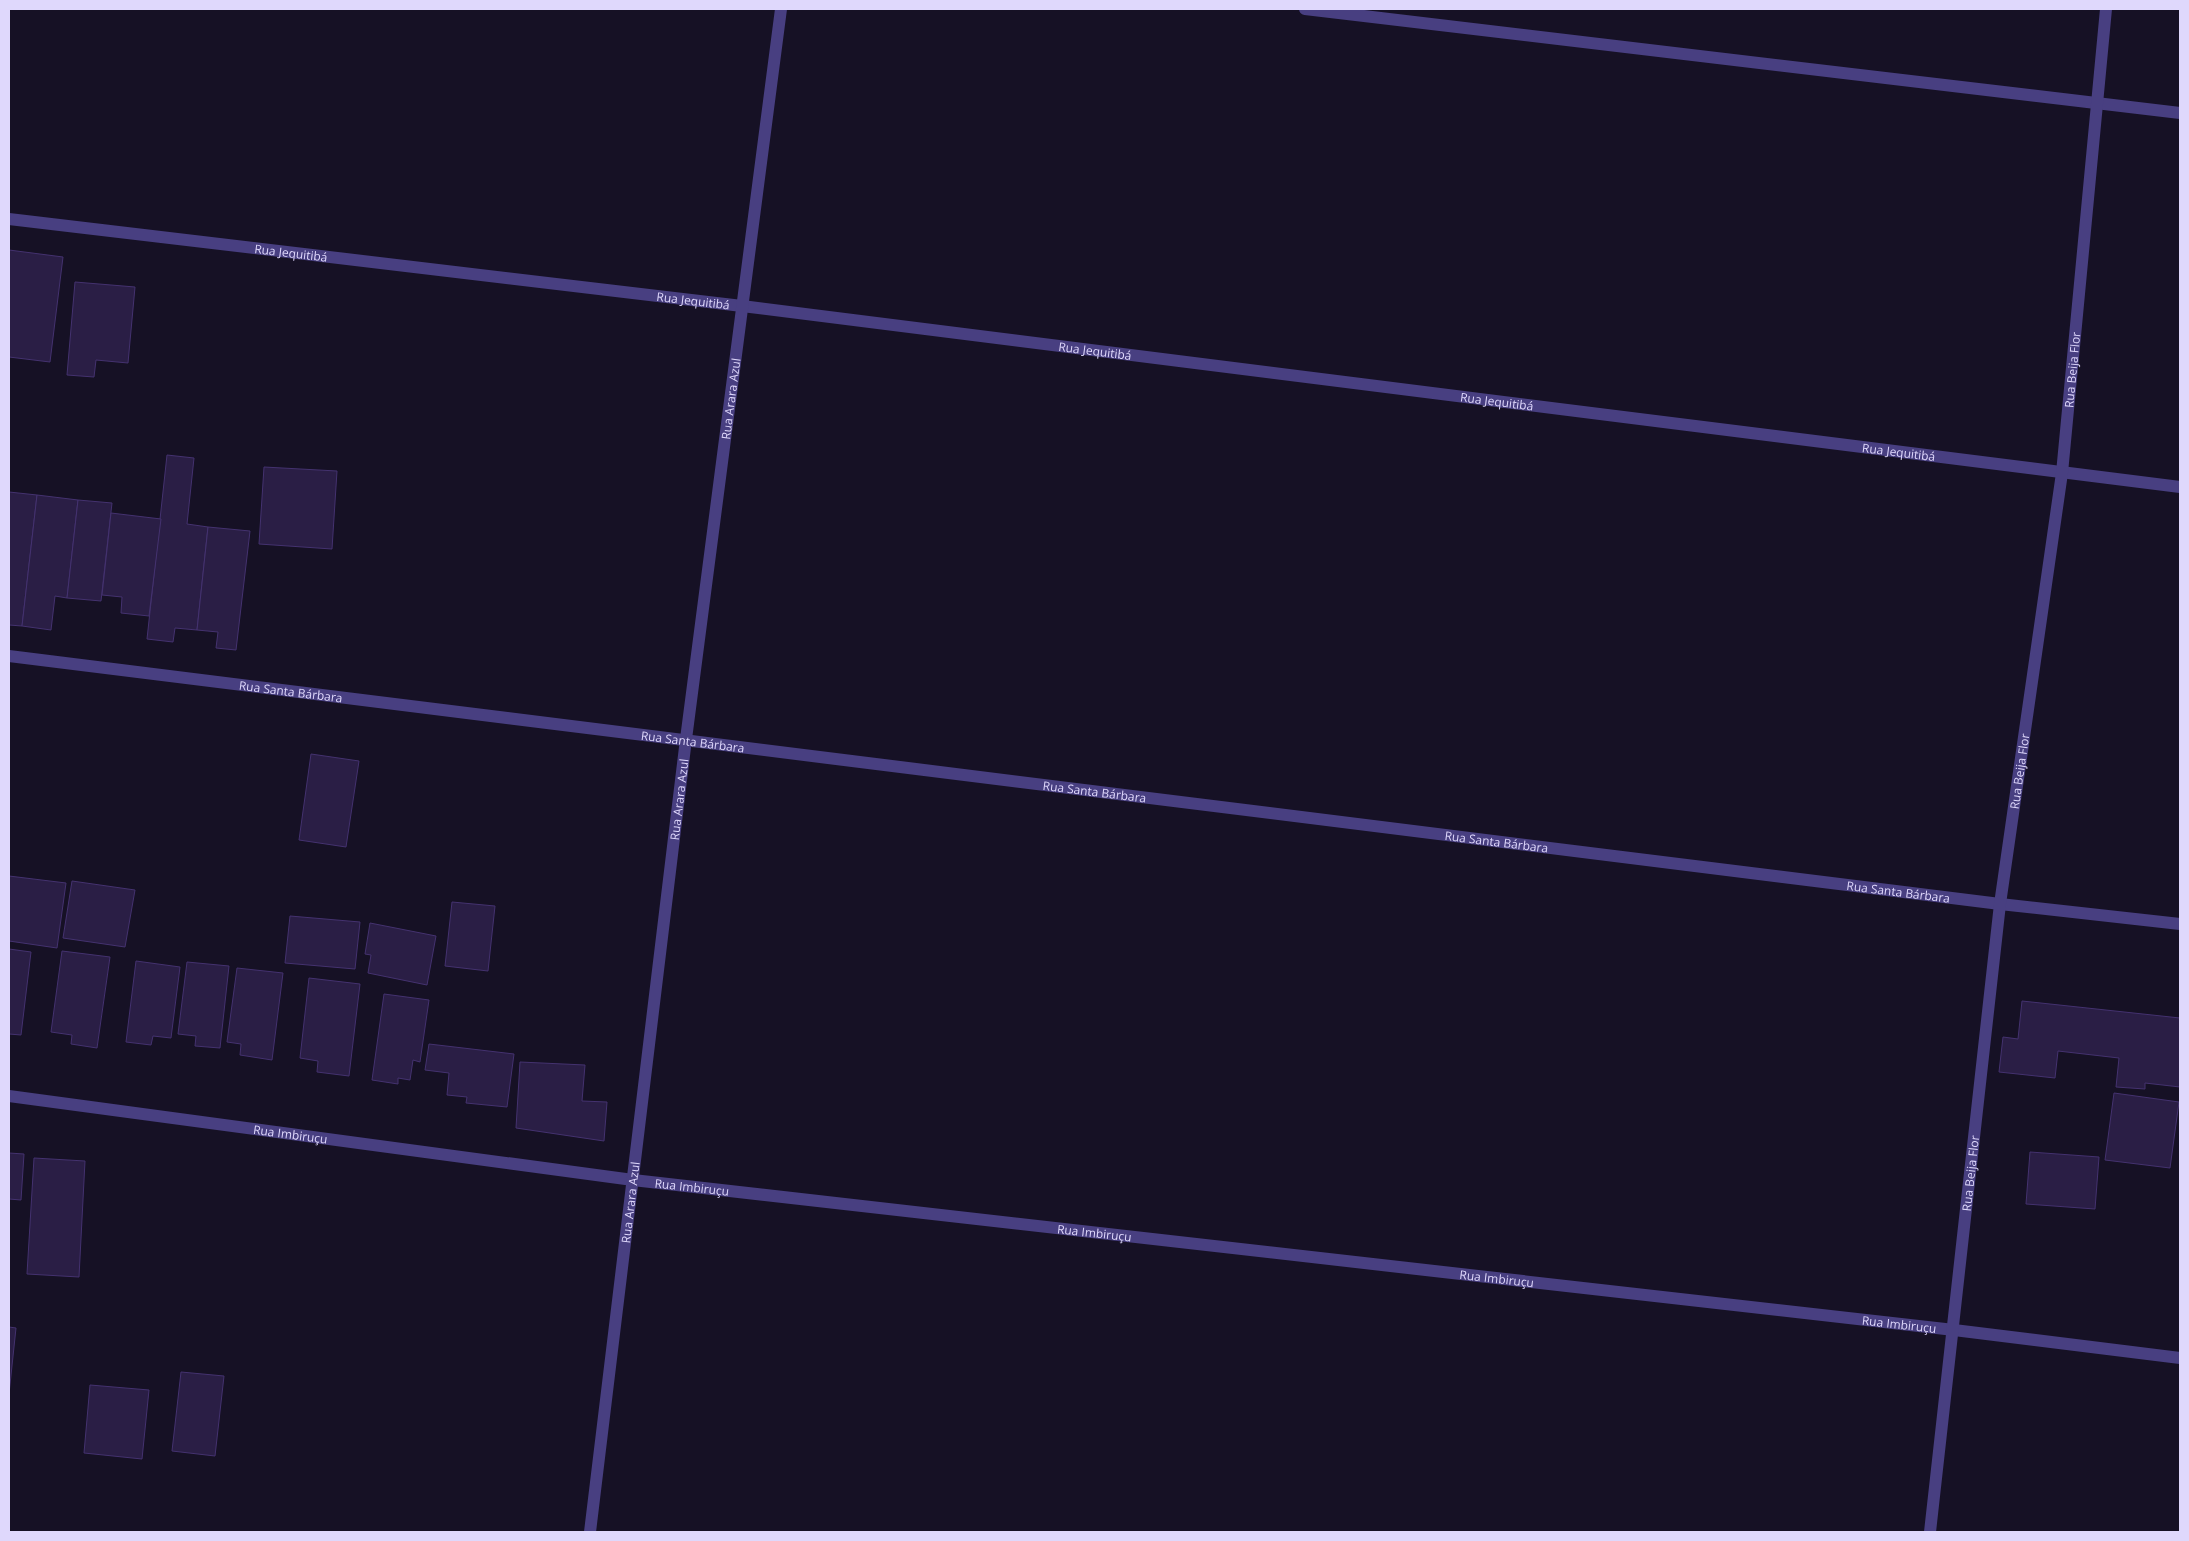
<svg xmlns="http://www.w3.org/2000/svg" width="2189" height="1541" viewBox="0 0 2189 1541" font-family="'Open Sans',sans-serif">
<rect width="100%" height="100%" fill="#161125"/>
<!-- building -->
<g fill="#2a1e45" stroke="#44326f">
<polygon points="9,250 63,257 50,362 9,357"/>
<polygon points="75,282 135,287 128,363 96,360 94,377 67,375"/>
<polygon points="167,455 194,458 187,524 208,527 197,630 175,628 173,642 147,639"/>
<polygon points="264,467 337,471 332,549 259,544"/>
<polygon points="9,492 37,495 22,626 9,625"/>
<polygon points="37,495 78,500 67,598 55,596 51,630 22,626"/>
<polygon points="78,500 112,503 101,601 67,598"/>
<polygon points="111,513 161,519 149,616 121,613 122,597 102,595"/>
<polygon points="208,527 250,531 236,650 216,648 218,632 197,630"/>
<polygon points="311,754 359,761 346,847 299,840"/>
<polygon points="9,876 66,883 57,948 9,941"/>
<polygon points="72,881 135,890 125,947 63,938"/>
<polygon points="452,902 495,906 488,971 445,966"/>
<polygon points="290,916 360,922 355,969 285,963"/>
<polygon points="370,923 436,936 427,985 368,973 371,955 365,954"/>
<polygon points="9,949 31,952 21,1035 9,1034"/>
<polygon points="62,951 110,957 97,1048 71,1044 72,1035 51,1032"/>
<polygon points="136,961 180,967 171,1038 153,1036 151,1045 126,1042"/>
<polygon points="187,962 229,966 220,1048 195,1046 196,1036 178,1034"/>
<polygon points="237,968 283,973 272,1060 240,1055 241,1044 227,1042"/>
<polygon points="309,978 360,984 349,1076 317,1072 318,1061 300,1058"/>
<polygon points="384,994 429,1000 420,1062 413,1060 410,1080 398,1078 398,1084 372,1080"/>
<polygon points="2022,1001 2180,1018 2180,1087 2145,1083 2145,1089 2116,1087 2119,1058 2058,1051 2055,1078 1999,1072 2003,1037 2018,1039"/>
<polygon points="429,1044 514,1054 507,1107 466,1103 467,1097 447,1095 449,1073 425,1070"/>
<polygon points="520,1062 585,1065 582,1101 607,1102 604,1141 516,1128"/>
<polygon points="2114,1093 2179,1102 2170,1168 2105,1160"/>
<polygon points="2030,1152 2099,1157 2095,1209 2026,1204"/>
<polygon points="9,1153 24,1154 21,1200 9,1199"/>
<polygon points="34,1158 85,1161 79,1277 27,1274"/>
<polygon points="9,1327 16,1328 9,1394"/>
<polygon points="181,1372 224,1376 215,1456 172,1451"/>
<polygon points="90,1385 149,1390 142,1459 84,1453"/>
</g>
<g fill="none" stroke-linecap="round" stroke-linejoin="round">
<!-- minor -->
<g stroke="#483f81" stroke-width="12">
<polyline points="1305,9 2180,113"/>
<path id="s1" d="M9,219l733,87 1438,181"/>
<path id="s2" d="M9,656l1991,248 180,20"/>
<path id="s3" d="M9,1096l624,84 1321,150 226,28"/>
<path id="s4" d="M590,1532l96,-793 95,-730"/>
<path id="s5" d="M1930,1532l70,-628 62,-431 44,-464"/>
</g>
</g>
<g text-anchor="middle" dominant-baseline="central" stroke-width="5" stroke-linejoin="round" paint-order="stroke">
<!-- street labels -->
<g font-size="12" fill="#dfd8fc" stroke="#161125">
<text stroke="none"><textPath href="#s1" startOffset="284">Rua Jequitibá</textPath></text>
<text stroke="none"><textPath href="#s1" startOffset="689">Rua Jequitibá</textPath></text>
<text stroke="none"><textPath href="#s1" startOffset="1094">Rua Jequitibá</textPath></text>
<text stroke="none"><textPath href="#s5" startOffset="1171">Rua Beija Flor</textPath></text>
<text stroke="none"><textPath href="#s4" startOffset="1142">Rua Arara Azul</textPath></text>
<text stroke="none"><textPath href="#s1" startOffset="1499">Rua Jequitibá</textPath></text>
<text stroke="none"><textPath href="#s1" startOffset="1904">Rua Jequitibá</textPath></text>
<text stroke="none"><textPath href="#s2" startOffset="284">Rua Santa Bárbara</textPath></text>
<text stroke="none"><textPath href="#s2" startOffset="689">Rua Santa Bárbara</textPath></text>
<text stroke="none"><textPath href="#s5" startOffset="766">Rua Beija Flor</textPath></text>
<text stroke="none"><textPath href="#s2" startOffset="1094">Rua Santa Bárbara</textPath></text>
<text stroke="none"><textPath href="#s4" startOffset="738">Rua Arara Azul</textPath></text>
<text stroke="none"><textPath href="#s2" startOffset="1499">Rua Santa Bárbara</textPath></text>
<text stroke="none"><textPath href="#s2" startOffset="1904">Rua Santa Bárbara</textPath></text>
<text stroke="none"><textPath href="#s3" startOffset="284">Rua Imbiruçu</textPath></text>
<text stroke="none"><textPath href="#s5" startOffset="361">Rua Beija Flor</textPath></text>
<text stroke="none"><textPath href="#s3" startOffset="689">Rua Imbiruçu</textPath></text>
<text stroke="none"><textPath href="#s4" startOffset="332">Rua Arara Azul</textPath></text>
<text stroke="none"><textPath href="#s3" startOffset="1094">Rua Imbiruçu</textPath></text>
<text stroke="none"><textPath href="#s3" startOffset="1499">Rua Imbiruçu</textPath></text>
<text stroke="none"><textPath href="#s3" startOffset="1904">Rua Imbiruçu</textPath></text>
</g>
</g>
<!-- border -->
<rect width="2189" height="1541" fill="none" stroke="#dfd8fc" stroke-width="20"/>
</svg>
